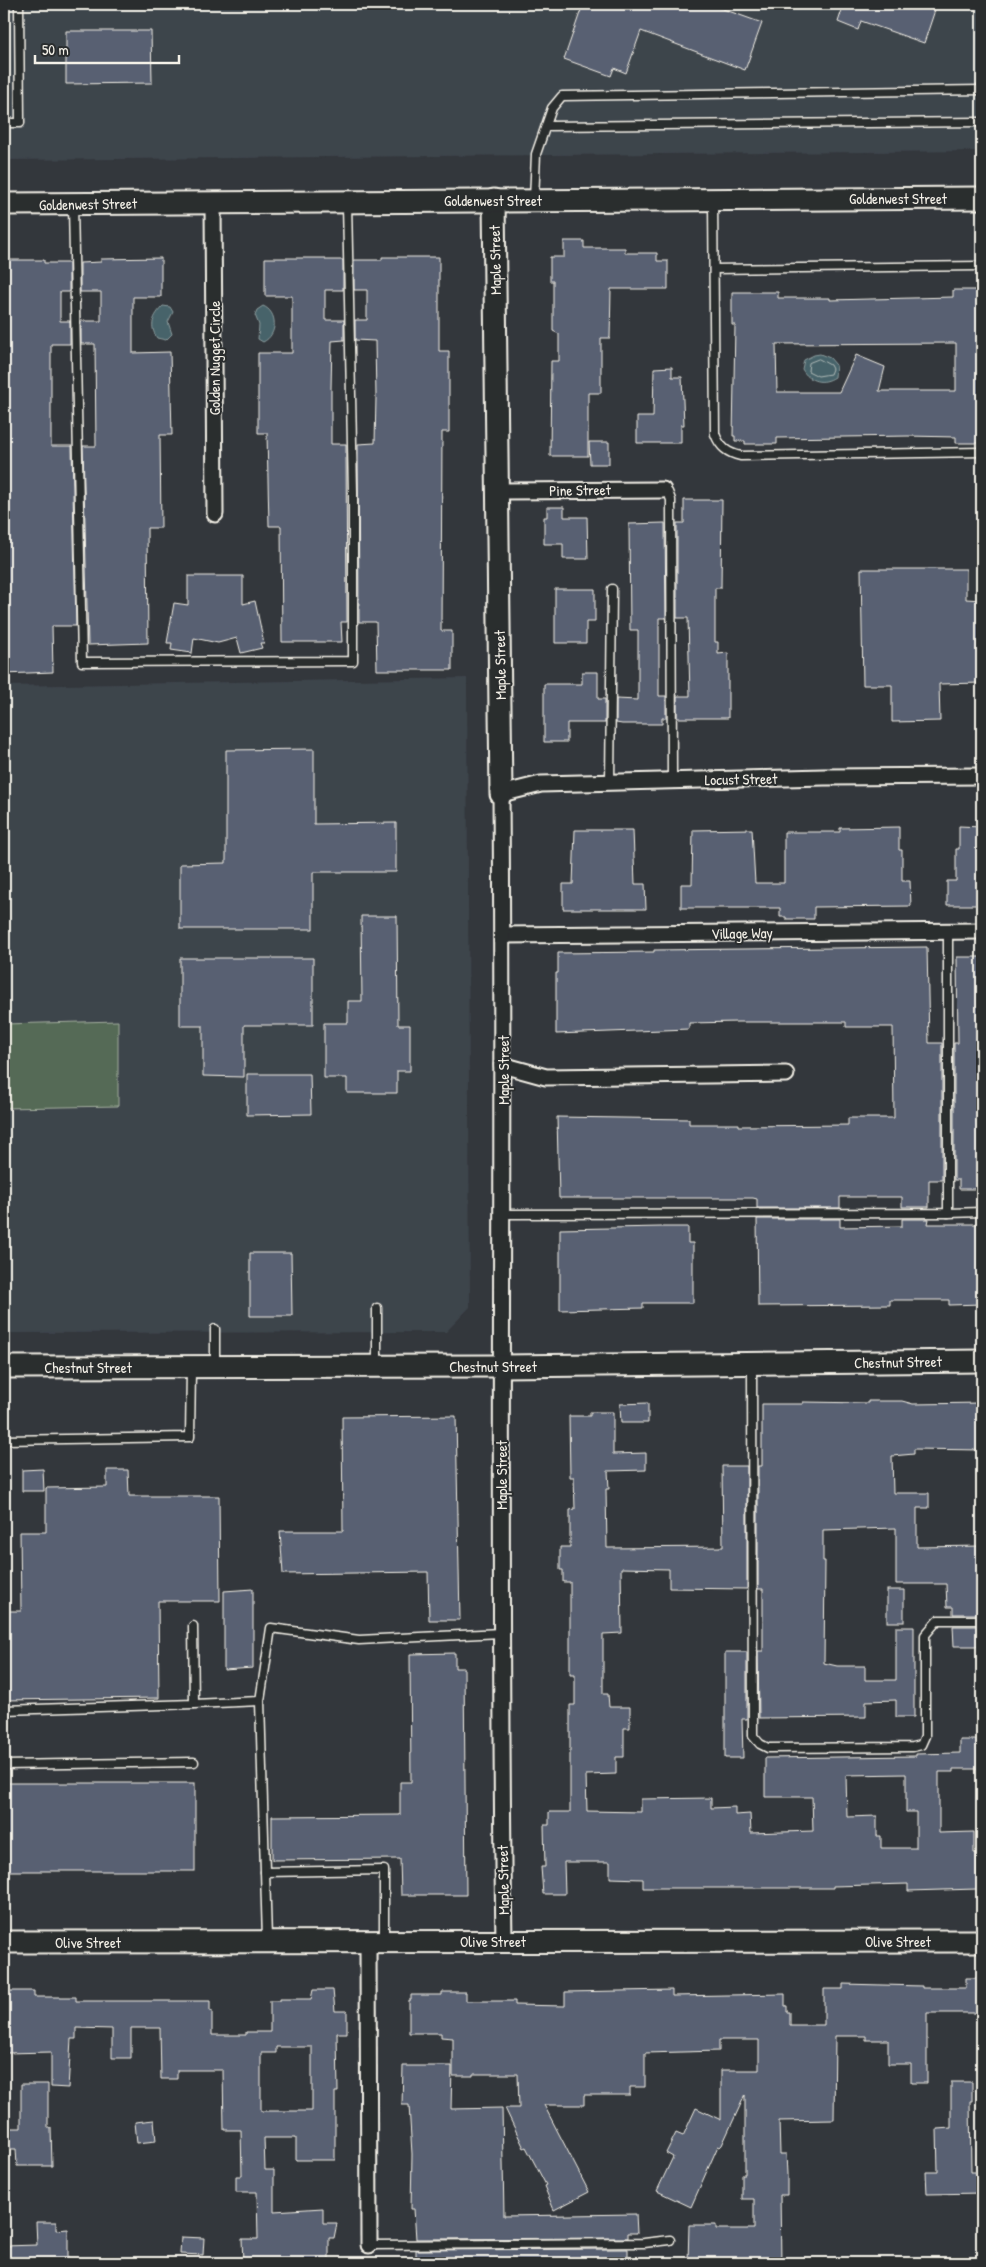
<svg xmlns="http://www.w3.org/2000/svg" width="986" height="2267" viewBox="0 0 986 2267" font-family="'Patrick Hand',sans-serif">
<rect width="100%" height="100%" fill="#33373c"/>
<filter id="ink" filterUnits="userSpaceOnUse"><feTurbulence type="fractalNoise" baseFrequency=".02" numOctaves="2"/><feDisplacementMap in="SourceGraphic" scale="10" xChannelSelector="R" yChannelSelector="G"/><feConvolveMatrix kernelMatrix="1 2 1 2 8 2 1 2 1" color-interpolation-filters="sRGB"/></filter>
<g filter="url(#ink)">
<!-- built -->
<g fill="#3e444c">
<polygon points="4,4 982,4 982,151 4,160"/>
<polygon points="467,678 470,1307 446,1332 4,1333 4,686"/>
</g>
<!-- green -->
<polygon fill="#556b56" stroke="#a4ae9f" points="118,1021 118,1106 4,1108 4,1024"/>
<!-- water -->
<g fill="#47646b" stroke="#8c9c9d">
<path d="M163,306l7,1 3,5 -5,10 4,12 -6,6 -9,-2c-8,-12 -4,-22 6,-32z"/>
<path d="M263,306c15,6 15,29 0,36l-5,-3 1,-14 -4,-10 2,-5z"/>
<path d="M820,354l10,4 6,7 -1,12c-12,8 -26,5 -33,-8l2,-9 10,-5z"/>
</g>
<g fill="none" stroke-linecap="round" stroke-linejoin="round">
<!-- shore -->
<polygon stroke="#afb9b6" stroke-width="1" points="819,359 830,365 832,369 830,374 818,376 808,371 809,363"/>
</g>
<!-- building -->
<g fill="#596172" stroke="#f4f1e8" fill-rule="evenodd">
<polygon points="583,4 709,4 762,23 745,70 641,31 626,73 614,68 611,76 564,59"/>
<polygon points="844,4 937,4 924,43 861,21 858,30 838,22"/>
<polygon points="66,31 151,31 152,83 66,84"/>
<polygon points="564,241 584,241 584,248 625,248 625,253 657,253 657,261 668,261 668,289 611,289 610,338 601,338 601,393 588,393 588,456 550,456 551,361 559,361 559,334 553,331 553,281 550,281 550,257 564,257"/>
<polygon points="382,257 439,257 439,351 449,351 449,432 442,432 441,631 452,631 452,670 377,670 376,622 359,622 358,444 375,443 376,397 375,341 355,340 355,320 367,320 367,290 354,290 354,260 382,260"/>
<polygon points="161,258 161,297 133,297 133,353 170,352 172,435 160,435 161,528 147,528 148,643 88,645 83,446 96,446 95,344 81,344 81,321 101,321 101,292 80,292 80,263 101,262 101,259"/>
<polygon points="265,258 325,258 325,260 343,260 343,290 325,290 325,320 344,320 344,340 332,341 331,388 331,444 346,444 347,622 341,622 342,642 282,642 281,526 269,526 267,433 258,433 258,353 292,353 292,296 265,296"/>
<polygon points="4,260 44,260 44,263 69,263 69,292 60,292 60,321 70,321 70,344 51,344 51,446 72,446 76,626 52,626 53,672 4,674"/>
<path d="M953,290h29v153h-26v-6l-48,-1 -131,2v6h-32v-3h-10v-5h-2l2,-111h-3v-33h46v6h52v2l123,-3zM956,343v48h-77l6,-24 -29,-12 -17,37h-62l-1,-48z"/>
<polygon points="672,367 672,377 682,377 684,425 681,425 681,443 637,443 637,417 653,417 654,368"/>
<polygon points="589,442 609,442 609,464 590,464"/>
<polygon points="684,500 722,500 721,588 715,588 715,642 718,642 718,654 728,653 728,718 677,718 677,696 690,696 688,618 677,618 677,523 684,523"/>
<polygon points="547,507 564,507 564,517 587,517 588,559 563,559 563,544 544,544 544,517 547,517"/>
<polygon points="665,523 666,618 659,618 659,696 666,696 666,718 662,718 662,724 622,724 616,723 616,699 638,700 638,630 630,630 629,524"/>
<polygon points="861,569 966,569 966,599 982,600 982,683 939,684 940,721 892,722 892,685 863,685"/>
<polygon points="188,576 243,576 243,604 255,601 264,643 260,643 262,648 241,653 237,638 218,643 194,638 192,653 171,650 172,643 167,643 174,603 188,605"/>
<polygon points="555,589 595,589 595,622 586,622 586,643 555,643"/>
<polygon points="582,672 598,672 598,699 605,699 605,723 567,723 567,742 544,742 544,684 582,684"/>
<polygon points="314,749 314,824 396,823 396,872 313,872 313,929 180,929 180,864 226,863 226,750"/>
<polygon points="959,826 982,827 982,903 978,903 978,905 947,905 947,881 956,881 956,849 959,849"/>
<polygon points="899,827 899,850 902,850 902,881 910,881 911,906 814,907 814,919 786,919 786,917 780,917 780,908 681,908 681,884 692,884 693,830 752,829 755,883 784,883 784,832 840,832 840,828"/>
<polygon points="575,830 633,830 635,884 645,884 646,909 563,909 563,884 573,884"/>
<polygon points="361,916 397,916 398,1025 410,1025 410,1071 397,1071 397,1093 347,1093 347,1078 324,1078 324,1023 348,1023 348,1001 362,1001"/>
<polygon points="927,947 929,1043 942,1043 942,1180 929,1180 929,1207 902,1207 902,1197 840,1197 840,1208 757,1208 757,1199 753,1198 559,1198 557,1117 689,1119 689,1124 739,1124 739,1126 848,1125 848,1118 894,1118 893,1027 846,1027 846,1022 738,1022 689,1023 689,1029 556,1034 556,973 558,973 558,953 654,952 654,950"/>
<polygon points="957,957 982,957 982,1189 959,1189 959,1180 954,1180 954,1043 958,1043"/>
<polygon points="180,958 313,958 313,1025 244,1025 244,1077 203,1076 203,1026 180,1026"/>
<polygon points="247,1074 310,1074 311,1114 247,1115"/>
<polygon points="757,1219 840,1219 840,1227 902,1226 902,1219 929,1219 928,1224 982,1224 982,1304 949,1305 949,1300 890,1300 890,1305 758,1306"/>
<polygon points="661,1227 688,1227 688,1243 693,1243 693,1303 643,1303 643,1308 560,1310 560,1229"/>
<polygon points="250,1253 291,1253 292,1316 250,1316"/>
<polygon points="868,1401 902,1401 913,1404 982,1403 982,1450 914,1449 914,1454 892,1456 893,1493 929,1493 929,1508 917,1508 917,1547 982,1546 982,1614 953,1614 953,1607 947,1607 946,1584 896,1584 896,1528 823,1530 823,1561 825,1561 824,1663 837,1666 865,1666 865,1680 896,1680 896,1627 914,1627 914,1717 896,1717 896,1700 866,1701 866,1717 759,1718 758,1651 763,1651 763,1589 758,1589 758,1466 762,1466 762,1404 803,1404 803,1402 868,1403"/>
<polygon points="648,1403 648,1423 621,1423 620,1404"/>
<path d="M590,1412h23v42l33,-1v17l-38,1 1,18h-3l1,59 116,-1 -1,-81h25v123l-78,-1v-19l-48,-1 1,65 -19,1v60h5l1,13h21v21h-6v29h-8v17l-30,1 1,36 54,1v-13l70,-1v10l24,-1v8l15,-1 1,19 62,-2 -1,-34h-47v-39l151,-2v-2l44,-1v-13h22v29h-29v3h-14v61l35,-1v21h3v36l-69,2v-7l-75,2v2h-190v-9l-33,-1v-16h-46l1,32h-22l-2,-27h4l-1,-42h5v-13h21v-107h5v-31h-5v-92h-7v-12h-3v-23h10v-37l5,-1 -1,-32h-4l-1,-61h21zM906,1774v38h10v36h-35v-12h-4v-20l-30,1 -1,-42z"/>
<polygon points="456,1416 460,1620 429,1620 428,1572 283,1574 280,1531 343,1531 342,1417"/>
<polygon points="43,1469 44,1491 22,1491 22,1470"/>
<polygon points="107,1470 128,1470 129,1496 219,1496 220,1601 158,1601 159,1698 4,1700 4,1611 21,1611 20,1532 46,1532 46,1488 107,1487"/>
<polygon points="253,1589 253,1668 224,1670 224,1591"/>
<rect x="887" y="1590" width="17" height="32"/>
<polygon points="953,1626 982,1626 982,1646 954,1646"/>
<polygon points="725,1652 747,1652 747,1719 742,1719 743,1758 725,1758"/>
<polygon points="455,1653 455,1668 464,1668 466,1895 401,1895 400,1859 272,1860 272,1816 400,1815 400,1782 411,1782 410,1654"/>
<rect x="4" y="1783" width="191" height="88"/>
<polygon points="966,1978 982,1978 982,2013 927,2013 927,2083 911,2083 911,2064 888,2064 888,2040 866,2040 866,2036 835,2036 834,2120 779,2121 780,2154 786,2154 787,2174 787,2195 780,2195 781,2263 688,2263 689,2225 716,2225 716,2229 754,2229 754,2199 742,2199 742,2174 745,2174 745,2095 722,2145 720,2147 718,2146 691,2207 657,2191 673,2157 666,2153 676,2133 683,2136 696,2108 721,2120 721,2070 759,2070 759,2040 719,2040 719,2051 645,2053 645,2087 630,2087 630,2095 584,2095 584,2105 544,2105 589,2192 554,2210 544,2186 546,2185 526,2147 524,2148 505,2108 519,2108 518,2074 473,2074 473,2076 453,2076 453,2038 441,2037 441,2033 409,2033 409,2000 411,2000 411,1995 442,1995 442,1992 466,1992 466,2001 515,2001 515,2005 565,2006 565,1992 672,1990 672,1996 785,1994 785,2006 787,2006 787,2012 790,2012 790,2025 824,2025 824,1989 843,1989 843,1984 922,1986 922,1988 966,1988"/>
<path d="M313,1990h20l2,21h12v22h-10l1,59h-3v68h-39v-22h-32l1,32h9v41l49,-3v15h14l-3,15h-5v25h-86l-1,-24h16l-1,-47h-21v-16h6l-1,-46h-17l-1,-60h-46v9h-16l-1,-51h-29v30h-19v-29l-36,-1v11h-5l-3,49 -17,-1v-35l-45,1 -1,-62h29v6h42v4h134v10h2v24h34v-3h24v-31h10v-2h31zM276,2047h36v64h-51v-58h15z"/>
<polygon points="403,2066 452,2066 451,2109 502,2108 504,2216 636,2214 637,2233 628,2233 628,2238 416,2239 414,2209 411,2209 412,2154 409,2105 402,2105"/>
<polygon points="951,2082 972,2082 972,2101 970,2101 971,2172 982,2172 982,2193 927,2194 926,2172 938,2172 937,2129 951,2128"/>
<polygon points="21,2084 48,2084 48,2128 51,2128 52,2166 17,2166 16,2149 4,2149 4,2128 21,2128"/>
<polygon points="154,2120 156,2141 137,2143 135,2122"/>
<polygon points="36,2222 56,2222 56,2230 68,2229 68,2263 4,2263 4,2246 37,2245"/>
<polygon points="181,2237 204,2238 203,2255 180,2254"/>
<polygon points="628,2249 628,2263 416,2263 416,2250"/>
</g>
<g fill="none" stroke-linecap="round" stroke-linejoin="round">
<!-- lane casing -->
<g stroke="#f4f1e8" stroke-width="11">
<g id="lane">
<polyline points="4,123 20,123 19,4"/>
<polyline points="546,126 982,122"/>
<polyline points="534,200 536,154 552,108 562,96 982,90"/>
<path d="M713,201l2,233c5,13 12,19 26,22l241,-4"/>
<polyline points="73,204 82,662 353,661 353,492 347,203"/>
<polyline points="714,269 982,266"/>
<polyline points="663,490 668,492 671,500 672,781"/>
<polyline points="610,783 612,589"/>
<polyline points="948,1213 982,1212"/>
<polyline points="503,1214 948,1213 948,930"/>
<polyline points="377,1308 377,1366"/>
<polyline points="215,1365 215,1329"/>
<polyline points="752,1365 753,1736 760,1744 768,1748 913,1747 921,1745 925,1736 925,1635 938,1620 982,1620"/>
<polyline points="4,1440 190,1437 191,1369"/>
<polyline points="194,1704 260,1701"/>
<polyline points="4,1710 194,1704 193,1626"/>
<polyline points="4,1765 194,1762"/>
<polyline points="265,1872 384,1870 384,1939"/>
<polyline points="267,1939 260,1701 271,1628 359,1640 501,1633"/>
<polyline points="369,2245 644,2243 670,2240"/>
</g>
</g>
<!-- street casing -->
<g stroke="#f4f1e8" stroke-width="19">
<g id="street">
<polyline points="213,203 215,514"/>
<polyline points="498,491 663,490"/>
<polyline points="502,935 982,931"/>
<polyline points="502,1065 546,1077 786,1074"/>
<polyline points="368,1941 369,2245"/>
<path d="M504,1941c-6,-383 0,-765 -3,-1147l40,-10 283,-7 158,-1"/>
</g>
</g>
<!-- secondary casing -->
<g stroke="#f4f1e8" stroke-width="25">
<g id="secondary">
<polyline points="494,200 501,794"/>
<polyline points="4,204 982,198"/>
<polyline points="4,1367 501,1366 982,1361"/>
<polyline points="4,1942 982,1941"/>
</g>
</g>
<!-- lane -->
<use href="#lane" stroke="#2a2d2e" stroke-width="8"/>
<!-- street -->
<use href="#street" stroke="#2a2d2e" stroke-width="15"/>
<!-- secondary -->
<use href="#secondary" stroke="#2a2d2e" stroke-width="21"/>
</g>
</g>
<g text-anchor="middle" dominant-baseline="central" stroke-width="4" stroke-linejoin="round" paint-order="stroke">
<!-- street labels -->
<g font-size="15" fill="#f4f1e8" stroke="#2a2d2e">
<text x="898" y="198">Goldenwest Street</text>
<text x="493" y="200">Goldenwest Street</text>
<text transform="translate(88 204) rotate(-1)">Goldenwest Street</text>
<text transform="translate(495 260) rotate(-91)">Maple Street</text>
<text transform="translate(214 358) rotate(-90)">Golden Nugget Circle</text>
<text transform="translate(580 490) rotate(-1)">Pine Street</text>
<text transform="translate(500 665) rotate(-91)">Maple Street</text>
<text transform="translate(741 779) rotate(-1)">Locust Street</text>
<text transform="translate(742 933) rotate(-1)">Village Way</text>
<text transform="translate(503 1070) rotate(-90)">Maple Street</text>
<text transform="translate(898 1362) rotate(-1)">Chestnut Street</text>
<text x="493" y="1366">Chestnut Street</text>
<text x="88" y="1367">Chestnut Street</text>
<text transform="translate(501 1475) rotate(-90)">Maple Street</text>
<text transform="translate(503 1880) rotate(-91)">Maple Street</text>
<text x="493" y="1941">Olive Street</text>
<text x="898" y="1941">Olive Street</text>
<text x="88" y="1942">Olive Street</text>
</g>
</g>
<!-- margin -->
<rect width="986" height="2267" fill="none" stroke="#2a2d2e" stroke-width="20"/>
<rect x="10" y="10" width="966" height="2247" fill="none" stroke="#f4f1e8" stroke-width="2" filter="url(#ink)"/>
<!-- scale -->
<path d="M35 55v8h144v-8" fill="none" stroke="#f4f1e8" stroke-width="2.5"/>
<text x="42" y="55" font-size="15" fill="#f4f1e8" stroke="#2a2d2e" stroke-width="4" paint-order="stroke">50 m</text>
</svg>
